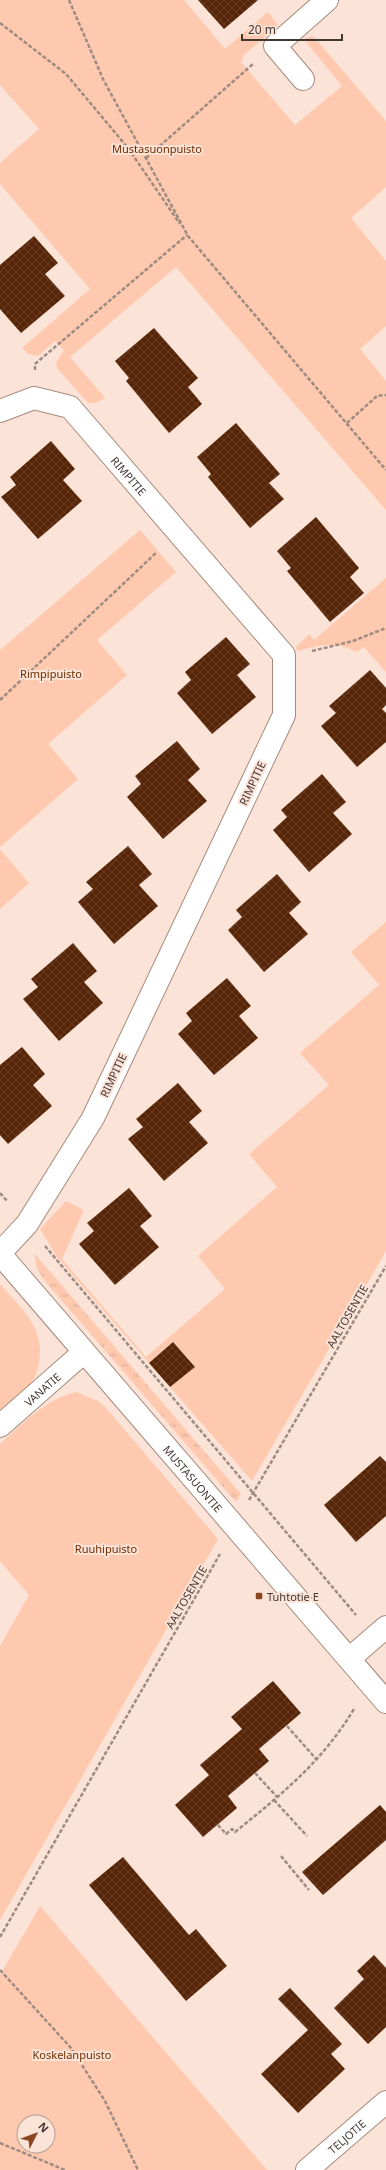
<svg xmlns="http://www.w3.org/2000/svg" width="386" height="2170" viewBox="0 0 386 2170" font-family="'Noto Sans',sans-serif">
<defs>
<pattern id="grass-tufts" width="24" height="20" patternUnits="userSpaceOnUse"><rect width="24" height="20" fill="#fec9af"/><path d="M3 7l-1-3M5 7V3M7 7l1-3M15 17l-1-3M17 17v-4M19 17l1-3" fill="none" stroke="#dbad97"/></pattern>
<pattern id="building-cross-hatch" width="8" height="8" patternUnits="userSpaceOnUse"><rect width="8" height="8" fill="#572507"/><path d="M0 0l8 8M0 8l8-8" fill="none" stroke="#683d23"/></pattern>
</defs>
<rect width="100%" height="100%" fill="#fbe3d7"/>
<!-- grass -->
<polygon fill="url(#grass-tufts)" points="34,1253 241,1494 236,1502 44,1280 37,1269"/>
<!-- park -->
<g fill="#fec9af" fill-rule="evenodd">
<polygon points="0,0 184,0 225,49 268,12 278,25 244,55 241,62 295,125 342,86 306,42 305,38 311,36 314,37 386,121 386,187 351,218 386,261 386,326 360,349 386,381 386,510 176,267 70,357 105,398 95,403 88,403 57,368 56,363 64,350 55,341 38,356 28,354 22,348 90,289 0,184 0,163 39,129 0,85"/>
<polygon points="140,530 176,572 97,640 127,675 48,744 78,779 0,847 0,650"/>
<path d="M386,578v94l-22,-25 -7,5c-25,-12 -34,-7 -60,-1l-1,-4 13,-13 5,6z"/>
<polygon points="0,849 29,883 0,909"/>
<polygon points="386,922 386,1251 252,1481 170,1387 195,1366 173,1342 149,1363 57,1257 40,1229 66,1201 84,1210 62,1259 146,1357 225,1289 198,1256 277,1187 249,1154 329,1085 300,1053 379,985 351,952"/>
<path d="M0,1284c20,23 46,45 39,78 -1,10 -5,18 -11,25 -8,9 -19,16 -28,24z"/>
<path d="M76,1392l22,9 7,6 113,132 -218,381v-274l29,-51 -29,-34v-117c23,-20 45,-45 76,-52z"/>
<path d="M40,1906l227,264h-267v-195zM24,2122h24v24h-24z"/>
</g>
<!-- building -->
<g fill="url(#building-cross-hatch)">
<polygon points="198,0 258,0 224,29"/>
<polygon points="34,236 58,263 45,274 65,296 21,333 0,309 0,265"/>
<polygon points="154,328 198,378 188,387 202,404 169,433 126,381 129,378 115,361"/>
<polygon points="236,423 280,474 269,483 284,499 250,528 208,477 211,474 197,457"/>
<polygon points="51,441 75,469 63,480 82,501 38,539 1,497 16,485 10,477"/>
<polygon points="316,517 359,568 350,577 364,593 330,622 287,571 291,568 277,551"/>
<polygon points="226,637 250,664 237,675 256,697 212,734 177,693 191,680 185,672"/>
<polygon points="370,670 386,688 386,705 382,709 386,713 386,742 357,767 321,726 336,713 329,706"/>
<polygon points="177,741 200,769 188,780 207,801 163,839 127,797 141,784 135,776"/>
<polygon points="322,774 346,802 333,813 352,834 309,872 273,830 287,817 281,810"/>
<polygon points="128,846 152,874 139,885 158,906 114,944 78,902 93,889 86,882"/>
<polygon points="277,874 301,902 289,913 308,934 264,972 228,930 242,917 236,910"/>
<polygon points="73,943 97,971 84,982 103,1003 59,1041 23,999 38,987 31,979"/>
<polygon points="227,978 251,1006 239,1016 258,1038 214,1075 178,1034 192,1021 186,1013"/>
<polygon points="22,1047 45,1074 33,1085 52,1106 8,1144 0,1135 0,1065"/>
<polygon points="178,1083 202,1111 189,1122 208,1143 164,1181 128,1139 143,1127 136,1119"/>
<polygon points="129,1188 152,1216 140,1226 159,1247 115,1285 79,1244 94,1231 87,1223"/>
<polygon points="173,1342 195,1367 170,1387 149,1363"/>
<polygon points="380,1456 386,1462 386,1516 356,1542 324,1505"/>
<polygon points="273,1681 301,1713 259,1749 269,1761 228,1796 237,1808 203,1837 175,1805 209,1775 200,1765 242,1729 231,1717"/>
<polygon points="380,1805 386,1812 386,1840 323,1895 302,1872"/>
<polygon points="123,1857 189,1935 196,1929 227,1966 186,2001 89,1885"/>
<polygon points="374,1955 386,1968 386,2027 368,2044 334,2008 364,1979 357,1971"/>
<polygon points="290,1988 342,2044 331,2054 345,2069 298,2113 261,2074 308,2030 278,1999"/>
</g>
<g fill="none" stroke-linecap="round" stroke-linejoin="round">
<!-- street casing -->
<g stroke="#a68a7d" stroke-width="24">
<g id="street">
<polyline points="303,79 275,46 327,0"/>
<path id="s1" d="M0,411l34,-13 36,9 214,248v60l-191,403 -66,106 -27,29"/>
<path id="s2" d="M0,1254l386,448"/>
<path id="s3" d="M0,1426l84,-74"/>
<polyline points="349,1659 386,1627"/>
<path id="s4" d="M307,2170l79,-68"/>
</g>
</g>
<!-- path -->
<g stroke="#9d8b82" stroke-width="2.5" stroke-dasharray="4 2" stroke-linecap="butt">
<polyline points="69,0 103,79 188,236 386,470"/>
<polyline points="0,23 66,74 128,148 180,224"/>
<polyline points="146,158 253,64"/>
<polyline points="35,370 35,364 187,235"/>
<polyline points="347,423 377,396 386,395"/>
<polyline points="312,651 353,641 386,628"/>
<polyline points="0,700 157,552"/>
<polyline points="0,1193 8,1202"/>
<polyline points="45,1246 356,1615"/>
<polyline points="249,1500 386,1266"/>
<polyline points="287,1726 317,1760"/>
<polyline points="255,1773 277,1797"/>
<polyline points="274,1800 307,1836"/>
<path d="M218,1825l8,9 6,-5 3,3c47,-38 87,-70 119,-123"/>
<polyline points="281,1856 309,1890"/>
<polyline points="0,1937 220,1554"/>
<polyline points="0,1970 71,2048 105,2101 138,2170"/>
<polyline points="0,2143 65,2170"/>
</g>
<!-- street -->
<use href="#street" stroke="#fff" stroke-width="22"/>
</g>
<!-- markers -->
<rect fill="#8c461f" stroke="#fbe3d7" stroke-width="1.5" x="255" y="1592" width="8" height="8" rx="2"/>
<g text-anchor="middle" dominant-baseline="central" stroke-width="4" stroke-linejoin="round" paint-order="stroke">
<!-- park labels -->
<g font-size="11" fill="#702d00" stroke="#fbe3d7">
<text x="157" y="148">Mustasuonpuisto</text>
<text x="51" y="673">Rimpipuisto</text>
<text x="106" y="1548">Ruuhipuisto</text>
<text x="72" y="2054">Koskelanpuisto</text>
</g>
<!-- street labels -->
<g font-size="11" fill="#423630" stroke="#fbe3d7">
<text stroke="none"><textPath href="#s1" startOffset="164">RIMPITIE</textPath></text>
<text transform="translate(252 783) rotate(-65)">RIMPITIE</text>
<text transform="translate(113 1075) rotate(-65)">RIMPITIE</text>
<text transform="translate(347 1316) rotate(-60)">AALTOSENTIE</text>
<text stroke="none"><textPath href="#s3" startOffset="56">VANATIE</textPath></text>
<text stroke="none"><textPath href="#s2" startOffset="296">MUSTASUONTIE</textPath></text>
<text transform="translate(186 1597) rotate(-60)">AALTOSENTIE</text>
<text stroke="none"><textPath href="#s4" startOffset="52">TELJOTIE</textPath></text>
</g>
<!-- poi labels -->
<g font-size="11" fill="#423630" stroke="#fbe3d7" text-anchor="start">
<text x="267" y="1596">Tuhtotie E</text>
</g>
</g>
<!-- north arrow -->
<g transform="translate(36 2134) rotate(48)"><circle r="19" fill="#fbe3d7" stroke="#b19e94"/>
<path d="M0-3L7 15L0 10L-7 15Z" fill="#8c461f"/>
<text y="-6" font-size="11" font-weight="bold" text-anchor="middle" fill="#423630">N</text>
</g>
<!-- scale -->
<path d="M242 34v6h100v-6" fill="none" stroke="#423630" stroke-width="2"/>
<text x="248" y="34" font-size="12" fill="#423630" stroke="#fbe3d7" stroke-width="3" paint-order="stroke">20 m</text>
</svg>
